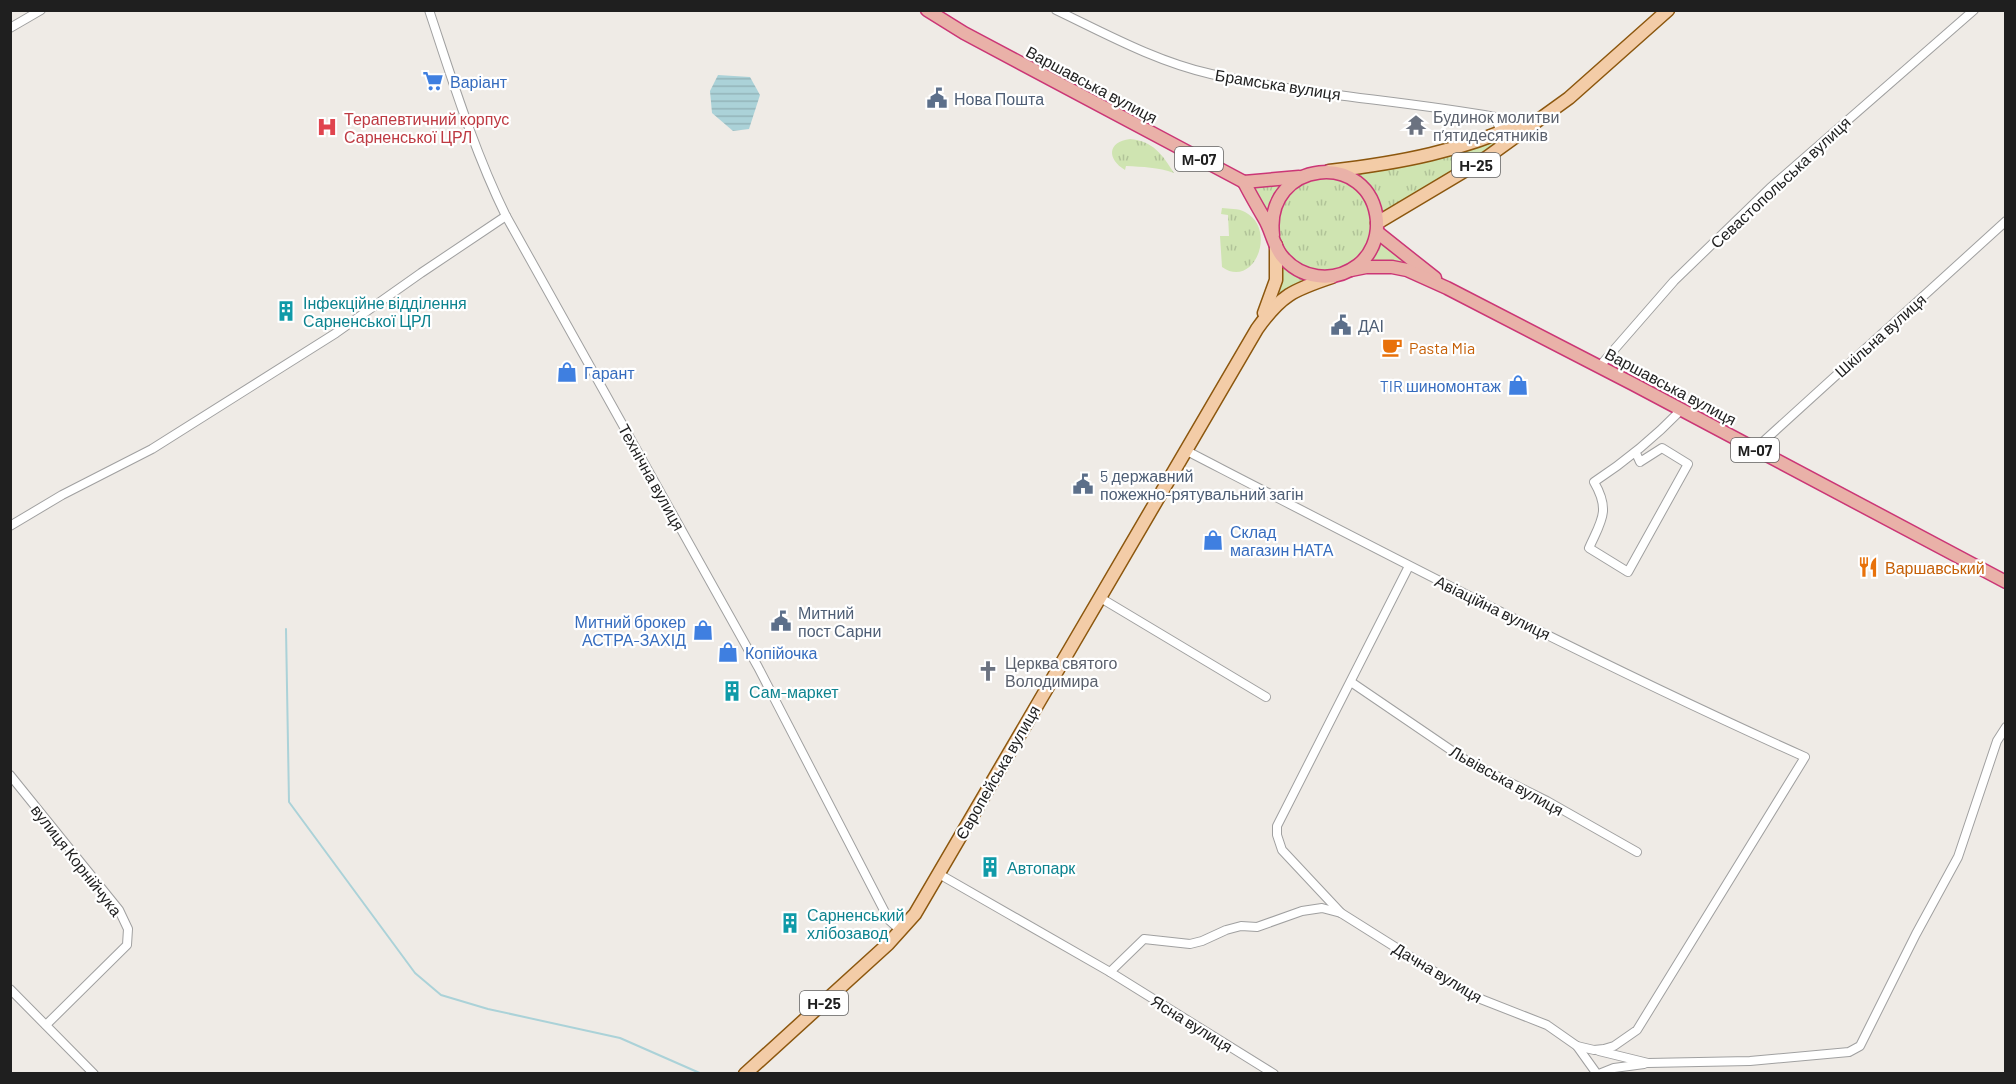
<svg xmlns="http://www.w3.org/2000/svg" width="2016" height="1084" viewBox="0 0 2016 1084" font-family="Barlow,sans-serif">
<defs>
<pattern id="grass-tufts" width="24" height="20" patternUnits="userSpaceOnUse" patternTransform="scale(1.5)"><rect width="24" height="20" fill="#cfe4b1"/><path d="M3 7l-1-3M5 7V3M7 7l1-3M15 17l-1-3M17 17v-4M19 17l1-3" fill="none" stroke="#b1c398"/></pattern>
<pattern id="water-rules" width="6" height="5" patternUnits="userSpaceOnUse" patternTransform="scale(1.5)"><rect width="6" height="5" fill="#abd2d8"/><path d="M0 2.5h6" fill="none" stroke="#93b4b9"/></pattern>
</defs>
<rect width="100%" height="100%" fill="#efebe6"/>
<!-- grass -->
<g fill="url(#grass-tufts)">
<polygon points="1543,114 1377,223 1377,233 1426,270 1392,267 1333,277 1269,312 1276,245 1244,182 1399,162"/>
<path d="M1130,139c23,2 32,15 44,34 -16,-6 -31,-6 -48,-7l-1,4c-18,-11 -18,-28 5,-31z"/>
<path d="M1222,208c7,1 16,0 23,4 33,17 9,78 -23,55l-2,-31h9l-1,-21 -7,-1z"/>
</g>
<!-- water -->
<polygon fill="url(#water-rules)" points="718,75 750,77 760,95 749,129 733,131 712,113 710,91"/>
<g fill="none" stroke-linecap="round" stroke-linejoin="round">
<!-- stream -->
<g stroke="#abd2d8" stroke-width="2">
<polyline points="1473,10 1485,10"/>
<polyline points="286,629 289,802 415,973 441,995 488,1009 620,1038 702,1074"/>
</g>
<!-- minor casing -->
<g stroke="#a0a0a0" stroke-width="10">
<g id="minor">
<path d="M429,10c23,69 45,141 77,206l252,451 131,253 12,11"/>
<path d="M1056,10c50,24 101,52 155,64 93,21 190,26 284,43l6,15"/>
<polyline points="10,28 41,10"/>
<polyline points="1599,367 1674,281 1770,188 1974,10"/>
<polyline points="1754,450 2006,221"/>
<path d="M1636,453l4,9 22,-14 26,16 -60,108 -39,-24c12,-27 22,-37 5,-66 32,-21 60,-44 87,-72"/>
<polyline points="10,526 62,495 152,449 336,333 421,273 506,216"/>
<polyline points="1099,597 1266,697"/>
<polyline points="1351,682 1467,761 1547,801 1637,852"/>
<polyline points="10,775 119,910 128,929 127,945 46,1025"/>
<polyline points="939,874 1110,972 1274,1074"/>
<polyline points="1341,913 1282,850 1277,835 1277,826 1409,566"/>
<path d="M1110,972l34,-33 46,5 12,-3 24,-11 15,-4 16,1 45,-16 20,-3 19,5 132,83 74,29 30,21 17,4 10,-1 10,-3 23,-16 168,-273c-210,-94 -415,-201 -620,-307"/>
<polyline points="10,989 94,1074"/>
<polyline points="1577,1046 1597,1074"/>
<polyline points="1599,1051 1648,1063 1750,1061 1849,1052 1860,1046 1916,934 1958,857 1997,741 2006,727"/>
<polyline points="1599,1074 1614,1068 1644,1064"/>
</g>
</g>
<!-- primary casing -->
<g stroke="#8c570e" stroke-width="15">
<g id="primary">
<path d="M1329,171c71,-8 134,-20 200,-51"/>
<polyline points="1377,223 1486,158 1569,98 1668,10"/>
<polyline points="1264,313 1276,280 1276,245"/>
<path d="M745,1074l143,-130 27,-30 342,-585c24,-34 36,-39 75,-52"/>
</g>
</g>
<!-- trunk casing -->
<g stroke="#cb3676" stroke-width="15">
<g id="trunk">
<polyline points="927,10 964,33 1244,182"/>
<path d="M1244,182c6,12 13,24 20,36 7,11 9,26 17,37 19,24 52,29 77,10 13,-10 20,-27 19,-44 -6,-72 -113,-62 -104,14"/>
<polyline points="1244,182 1299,177"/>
<polyline points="1377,232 1435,278"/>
<polyline points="1351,270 1366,267 1392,267 1407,270 1447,288 1633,384 2006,582"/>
</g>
</g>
<!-- minor -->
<use href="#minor" stroke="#fff" stroke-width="8"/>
<!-- primary -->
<use href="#primary" stroke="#f3cca7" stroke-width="12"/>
<!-- trunk -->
<use href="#trunk" stroke="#e9b1a8" stroke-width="12"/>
</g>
<!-- icons -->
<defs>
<g id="supermarket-bare" transform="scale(1.62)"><path d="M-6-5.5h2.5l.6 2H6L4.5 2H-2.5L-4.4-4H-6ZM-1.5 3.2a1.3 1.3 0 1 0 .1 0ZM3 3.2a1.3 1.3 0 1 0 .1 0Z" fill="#3f7fe0" stroke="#fff" stroke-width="2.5" paint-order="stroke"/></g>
<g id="civic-bare" transform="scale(1.62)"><path d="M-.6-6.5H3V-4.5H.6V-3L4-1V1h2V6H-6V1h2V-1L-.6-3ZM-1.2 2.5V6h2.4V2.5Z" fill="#5c6f8a" stroke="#fff" stroke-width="2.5" paint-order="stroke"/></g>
<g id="temple-bare" transform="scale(1.62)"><path d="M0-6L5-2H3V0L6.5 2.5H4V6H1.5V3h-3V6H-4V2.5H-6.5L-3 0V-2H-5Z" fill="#6b7280" stroke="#fff" stroke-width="2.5" paint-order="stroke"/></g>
<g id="hospital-bare" transform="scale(1.62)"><path d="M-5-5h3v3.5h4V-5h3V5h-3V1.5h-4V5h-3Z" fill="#e0444e" stroke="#fff" stroke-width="2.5" paint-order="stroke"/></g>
<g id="building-bare" transform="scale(1.62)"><path d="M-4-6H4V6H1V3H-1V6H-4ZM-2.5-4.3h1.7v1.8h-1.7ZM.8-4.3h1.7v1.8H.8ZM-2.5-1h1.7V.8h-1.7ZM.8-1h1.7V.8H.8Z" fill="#0f9aa8" stroke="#fff" stroke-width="2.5" paint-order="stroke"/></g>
<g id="cafe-bare" transform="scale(1.62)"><path d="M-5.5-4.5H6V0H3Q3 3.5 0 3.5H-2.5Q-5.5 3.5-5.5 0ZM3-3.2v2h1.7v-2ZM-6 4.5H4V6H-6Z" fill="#e8710a" stroke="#fff" stroke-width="2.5" paint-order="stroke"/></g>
<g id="shop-bare" transform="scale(1.62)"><path d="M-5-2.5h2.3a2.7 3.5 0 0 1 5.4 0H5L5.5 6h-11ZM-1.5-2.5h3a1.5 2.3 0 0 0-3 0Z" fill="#3f7fe0" stroke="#fff" stroke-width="2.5" paint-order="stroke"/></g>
<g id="restaurant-bare" transform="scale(1.62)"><path d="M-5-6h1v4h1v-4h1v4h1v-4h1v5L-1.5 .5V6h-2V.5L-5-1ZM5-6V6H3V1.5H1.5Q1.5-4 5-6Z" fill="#e8710a" stroke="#fff" stroke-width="2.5" paint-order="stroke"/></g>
<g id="church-bare" transform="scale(1.62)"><path d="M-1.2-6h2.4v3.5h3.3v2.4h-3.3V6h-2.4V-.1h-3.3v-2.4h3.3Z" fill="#6b7280" stroke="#fff" stroke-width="2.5" paint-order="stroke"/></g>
</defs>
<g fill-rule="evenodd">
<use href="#supermarket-bare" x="433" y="81"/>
<use href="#civic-bare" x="937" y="98"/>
<use href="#temple-bare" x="1416" y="125"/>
<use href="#hospital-bare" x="327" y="127"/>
<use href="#building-bare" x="286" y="311"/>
<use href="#civic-bare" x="1341" y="325"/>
<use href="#cafe-bare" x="1392" y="347"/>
<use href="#shop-bare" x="567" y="372"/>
<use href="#shop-bare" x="1518" y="385"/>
<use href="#civic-bare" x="1083" y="484"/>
<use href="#shop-bare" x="1213" y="540"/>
<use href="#restaurant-bare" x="1868" y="567"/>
<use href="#civic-bare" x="781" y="621"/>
<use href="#shop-bare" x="703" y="630"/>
<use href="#shop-bare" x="728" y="652"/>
<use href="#church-bare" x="988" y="671"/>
<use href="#building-bare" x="732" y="691"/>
<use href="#building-bare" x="990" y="867"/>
<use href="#building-bare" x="790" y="923"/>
</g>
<g text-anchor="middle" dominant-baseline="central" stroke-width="4.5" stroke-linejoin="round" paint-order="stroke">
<!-- shield labels -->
<g fill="#fff" stroke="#626262" stroke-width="1.5">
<rect x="1175" y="147" width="48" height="24" rx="4.5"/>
<rect x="1452" y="153" width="48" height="24" rx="4.5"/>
<rect x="1731" y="438" width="48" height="24" rx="4.5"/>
<rect x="800" y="991" width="48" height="24" rx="4.5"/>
</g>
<g font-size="15" font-weight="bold" fill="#1f1f1f">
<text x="1199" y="159">М-07</text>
<text x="1476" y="165">Н-25</text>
<text x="1755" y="450">М-07</text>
<text x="824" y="1003">Н-25</text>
</g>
<!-- shop labels -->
<g font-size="16" fill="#366cbe" stroke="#fff" text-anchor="start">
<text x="450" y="81">Варіант</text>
<text x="584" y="372">Гарант</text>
<text x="1501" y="385" text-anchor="end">TIR шиномонтаж</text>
<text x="1230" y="531">Склад<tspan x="1230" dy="18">магазин НАТА</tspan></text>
<text x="686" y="621" text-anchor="end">Митний брокер<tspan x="686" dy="18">АСТРА-ЗАХІД</tspan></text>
<text x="745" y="652">Копійочка</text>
</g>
<!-- street labels -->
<g font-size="16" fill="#1f1f1f" stroke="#fff">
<text transform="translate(1092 84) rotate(28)">Варшавська вулиця</text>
<text transform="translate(1278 84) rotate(9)">Брамська вулиця</text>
<text transform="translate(1780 182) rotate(-43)">Севастопольська вулиця</text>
<text transform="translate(1880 335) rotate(-42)">Шкільна вулиця</text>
<text transform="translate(1671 386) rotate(28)">Варшавська вулиця</text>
<text transform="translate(652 477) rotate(61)">Технічна вулиця</text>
<text transform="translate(1493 607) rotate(26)">Авіаційна вулиця</text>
<text transform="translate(997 772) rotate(-60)">Європейська вулиця</text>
<text transform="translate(1507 780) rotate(29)">Львівська вулиця</text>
<text transform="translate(77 860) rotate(52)">вулиця Корнійчука</text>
<text transform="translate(1438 972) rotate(31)">Дачна вулиця</text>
<text transform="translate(1192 1023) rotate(32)">Ясна вулиця</text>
</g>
<!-- service labels -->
<g font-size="16" fill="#4e5e75" stroke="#fff" text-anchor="start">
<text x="954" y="98">Нова Пошта</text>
<text x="1358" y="325">ДАІ</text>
<text x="1100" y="475">5 державний<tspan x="1100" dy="18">пожежно-рятувальний загін</tspan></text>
<text x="798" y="612">Митний<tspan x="798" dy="18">пост Сарни</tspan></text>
</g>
<!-- worship labels -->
<g font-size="16" fill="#5b616d" stroke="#fff" text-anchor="start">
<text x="1433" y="116">Будинок молитви<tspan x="1433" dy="18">п’ятидесятників</tspan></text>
<text x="1005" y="662">Церква святого<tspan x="1005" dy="18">Володимира</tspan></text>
</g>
<!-- health labels -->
<g font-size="16" fill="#be3a42" stroke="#fff" text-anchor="start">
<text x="344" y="118">Терапевтичний корпус<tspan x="344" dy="18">Сарненської ЦРЛ</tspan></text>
</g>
<!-- culture labels -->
<g font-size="16" fill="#0d838f" stroke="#fff" text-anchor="start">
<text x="303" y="302">Інфекційне відділення<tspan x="303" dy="18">Сарненської ЦРЛ</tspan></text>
<text x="749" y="691">Сам-маркет</text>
<text x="1007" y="867">Автопарк</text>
<text x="807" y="914">Сарненський<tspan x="807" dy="18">хлібозавод</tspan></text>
</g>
<!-- food labels -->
<g font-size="16" fill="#c56008" stroke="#fff" text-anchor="start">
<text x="1409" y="347">Pasta Mia</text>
<text x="1885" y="567">Варшавський</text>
</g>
</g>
<!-- border -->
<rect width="2016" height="1084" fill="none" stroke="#1f1f1f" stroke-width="24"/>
</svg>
